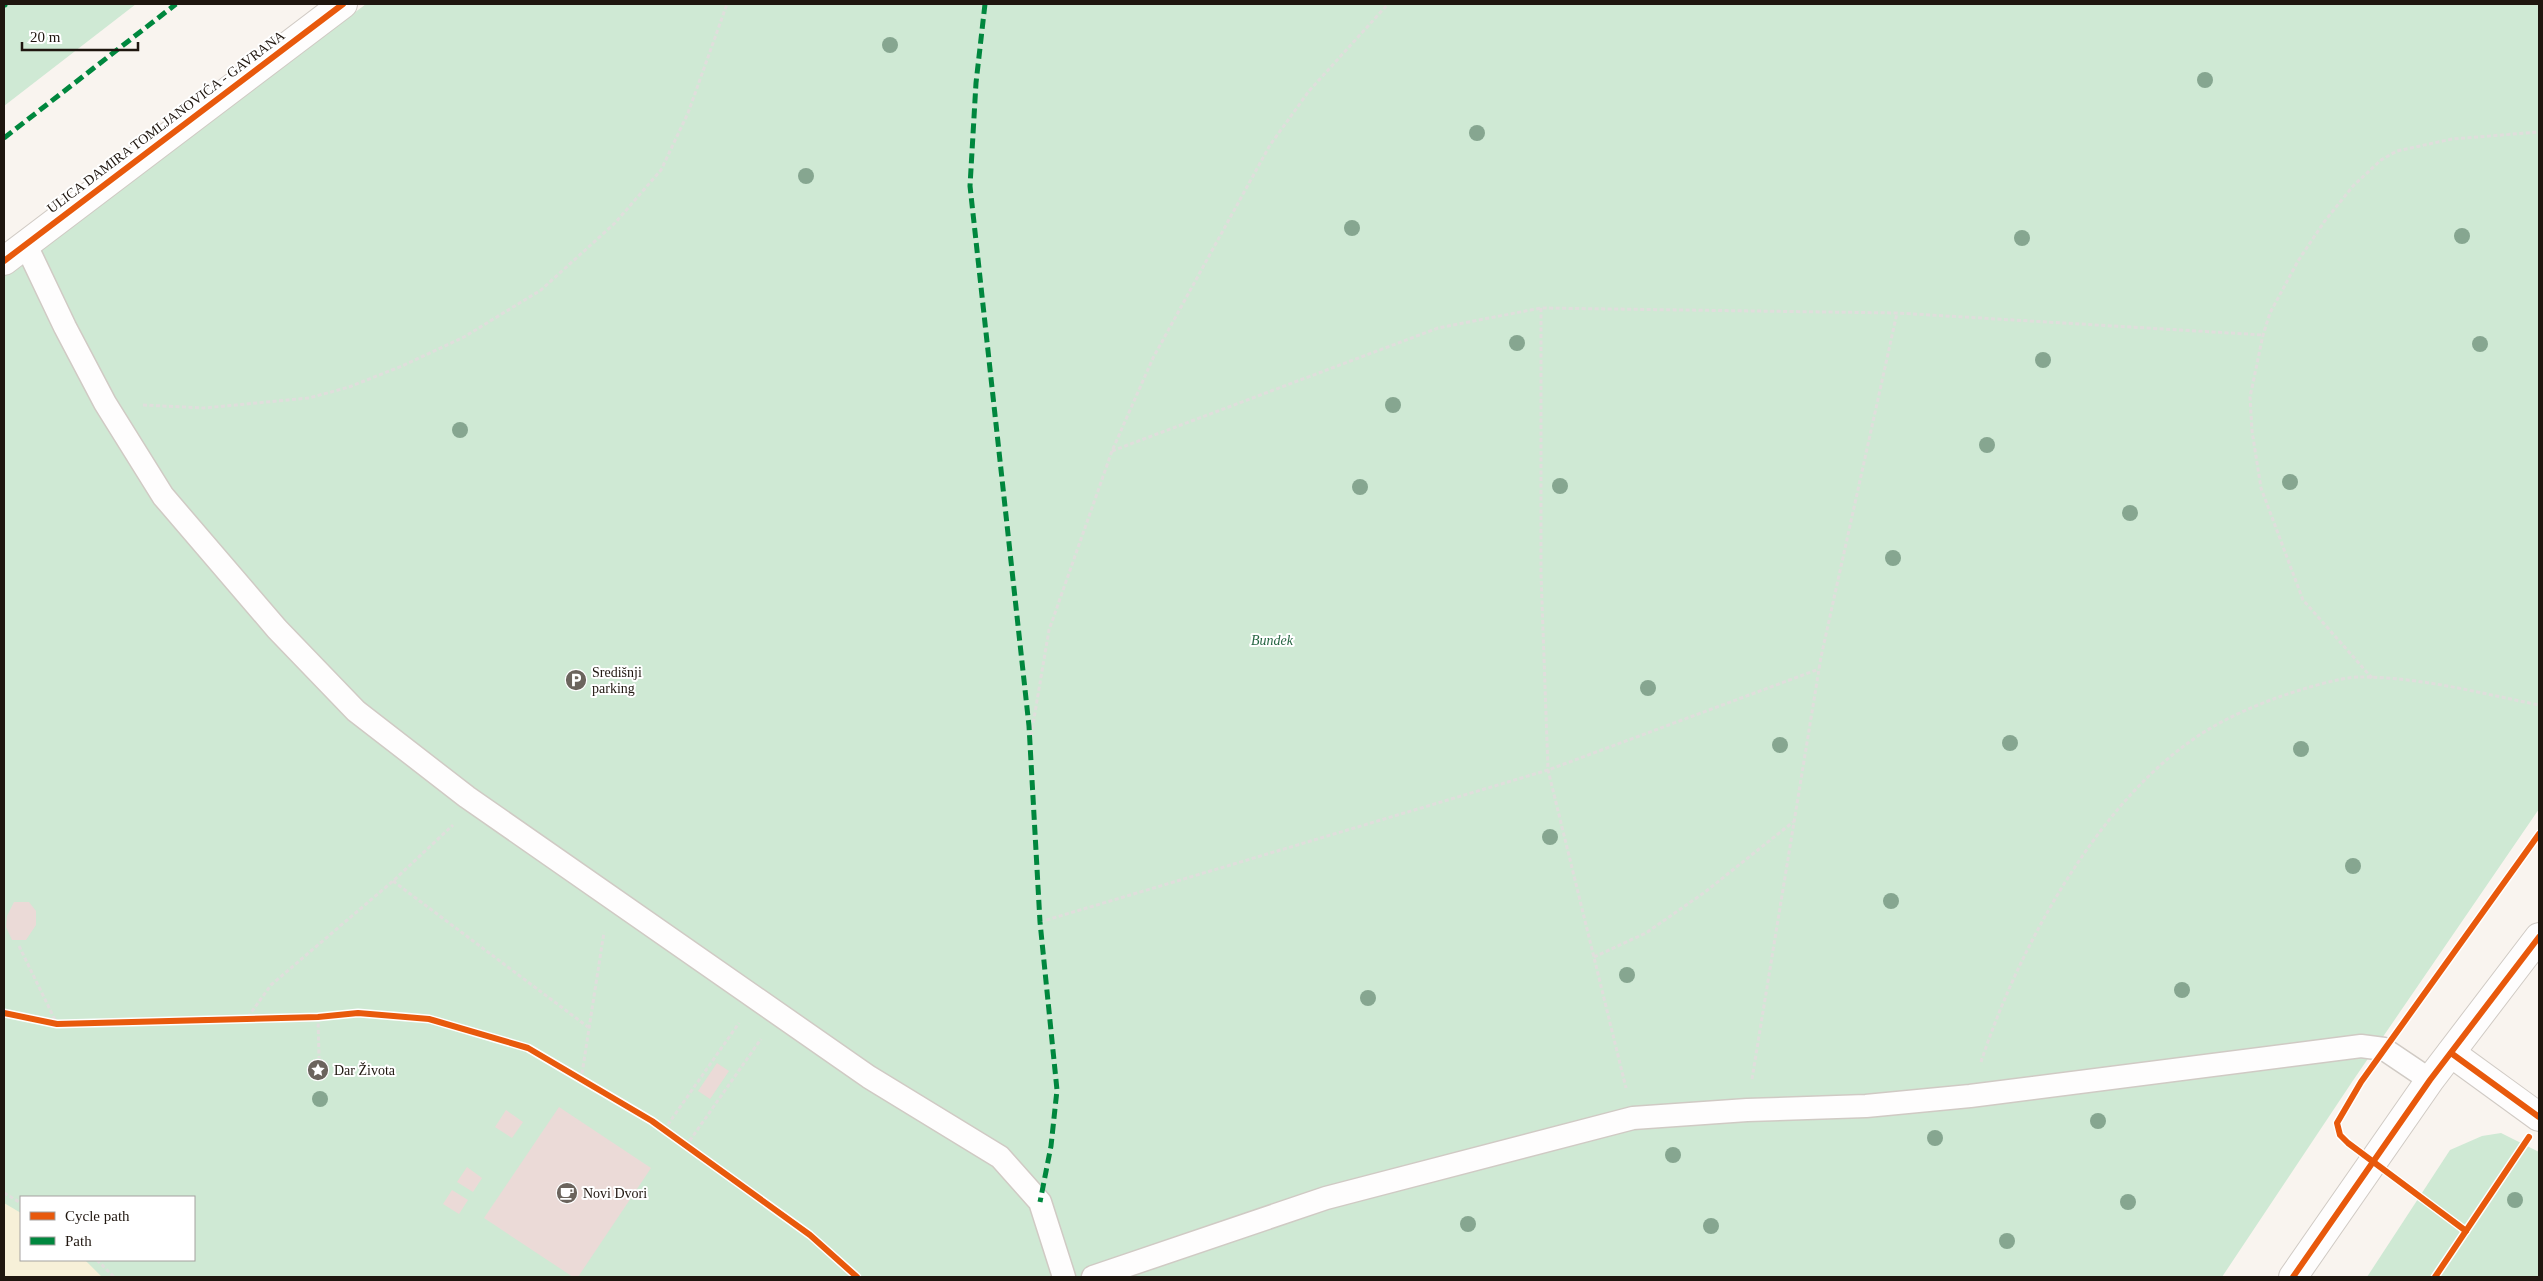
<svg xmlns="http://www.w3.org/2000/svg" width="2543" height="1281" viewBox="0 0 2543 1281" font-family="Georgia,serif">
<rect width="100%" height="100%" fill="#f9f4ef"/>
<!-- green -->
<g fill="#cfe9d4" fill-rule="evenodd">
<polygon points="4,4 136,4 4,106"/>
<path d="M366,4h2173v805l-187,273 -130,195h-2218v-1009l83,-53zM21,1197h173v63h-173z"/>
<polygon points="2501,1133 2539,1152 2539,1277 2367,1277 2450,1150 2482,1136"/>
</g>
<!-- sand -->
<polygon fill="#f7f0d8" points="4,1203 21,1213 21,1260 85,1260 102,1277 4,1277"/>
<!-- building -->
<g fill="#ebdad7">
<polygon points="14,902 29,902 36,911 36,925 26,940 12,940 6,927 7,916"/>
<polygon points="717,1063 729,1071 710,1099 698,1091"/>
<polygon points="559,1107 651,1168 578,1277 573,1277 484,1218"/>
<polygon points="506,1110 523,1122 512,1138 495,1127"/>
<polygon points="467,1167 482,1178 473,1192 457,1182"/>
<polygon points="452,1190 468,1200 459,1214 443,1204"/>
</g>
<g fill="none" stroke-linecap="round" stroke-linejoin="round">
<!-- lane casing -->
<g stroke="#d0cac4" stroke-width="25">
<g id="lane">
<polyline points="25,243 65,327 105,403 163,496 277,629 356,711 467,797 869,1077 1000,1157 1040,1202 1064,1277"/>
<polyline points="1093,1277 1326,1198 1633,1118 1747,1110 1866,1106 1970,1096 2361,1046 2384,1049 2430,1080"/>
</g>
</g>
<!-- street casing -->
<g stroke="#d0cac4" stroke-width="30">
<polyline id="street" points="4,261 343,4"/>
</g>
<!-- secondary casing -->
<g stroke="#d0cac4" stroke-width="30">
<g id="secondary">
<polyline points="2451,1053 2539,1117"/>
<polyline points="2293,1277 2430,1080 2539,937"/>
</g>
</g>
<!-- path -->
<g stroke="#e0dedc" stroke-width="3" stroke-dasharray="4 2.5" stroke-linecap="butt">
<polyline points="1541,308 1541,574 1548,770 1626,1088"/>
<polyline points="143,405 204,408 277,401 309,398 349,387 402,366 464,337 541,290 615,223 661,170 688,113 727,4"/>
<polyline points="1112,451 1438,328 1541,308 1897,313 2263,335"/>
<polyline points="2372,678 2303,600 2261,488 2252,431 2250,397 2263,335 2270,313 2298,261 2324,222 2353,186 2381,160 2397,151 2452,139 2539,132"/>
<polyline points="1030,742 1049,630 1112,451 1153,358 1270,145 1309,91 1388,4"/>
<polyline points="393,881 588,1027"/>
<polyline points="1040,922 1548,770 1819,669"/>
<polyline points="19,946 57,1024"/>
<polyline points="1594,957 1646,933 1705,892 1793,822"/>
<polyline points="248,1017 271,985 393,881 453,825"/>
<polyline points="318,1017 319,1058"/>
<path d="M1981,1062c36,-110 112,-251 207,-319 27,-20 60,-35 91,-46 20,-7 61,-20 81,-20 60,0 120,16 179,28"/>
<polyline points="1752,1079 1821,657 1897,313"/>
<polyline points="581,1080 604,932"/>
<polyline points="664,1130 739,1023"/>
<polyline points="686,1146 761,1039"/>
<polyline points="4,1193 21,1203"/>
<polyline points="97,1260 114,1277"/>
</g>
<!-- lane -->
<use href="#lane" stroke="#fefdfd" stroke-width="22"/>
<!-- street -->
<use href="#street" stroke="#fefdfd" stroke-width="28"/>
<!-- secondary -->
<use href="#secondary" stroke="#fefdfd" stroke-width="28"/>
<!-- quiet -->
<g stroke="#00873e" stroke-width="5" stroke-dasharray="10 5" stroke-linecap="butt">
<polyline points="985,4 976,83 970,186 1029,726 1040,922 1057,1090 1051,1146 1040,1202"/>
<polyline points="4,6 6,4"/>
<polyline points="4,138 176,4"/>
</g>
<!-- cycleway casing -->
<g stroke="#fff" stroke-width="9">
<g id="cycleway">
<polyline points="4,261 343,4"/>
<polyline points="4,1013 57,1024 318,1017 358,1013 429,1019 528,1048 652,1121 810,1235 857,1277"/>
<polyline points="2451,1053 2539,1117"/>
<polyline points="2466,1231 2348,1143 2340,1135 2337,1123 2361,1082 2539,834"/>
<polyline points="2293,1277 2430,1080 2539,937"/>
<polyline points="2435,1277 2529,1137"/>
</g>
</g>
<!-- cycleway -->
<use href="#cycleway" stroke="#e8590c" stroke-width="6"/>
</g>
<!-- trees -->
<g fill="#86a690">
<circle cx="890" cy="45" r="8"/>
<circle cx="2205" cy="80" r="8"/>
<circle cx="1477" cy="133" r="8"/>
<circle cx="806" cy="176" r="8"/>
<circle cx="1352" cy="228" r="8"/>
<circle cx="2462" cy="236" r="8"/>
<circle cx="2022" cy="238" r="8"/>
<circle cx="1517" cy="343" r="8"/>
<circle cx="2480" cy="344" r="8"/>
<circle cx="2043" cy="360" r="8"/>
<circle cx="1393" cy="405" r="8"/>
<circle cx="460" cy="430" r="8"/>
<circle cx="1987" cy="445" r="8"/>
<circle cx="2290" cy="482" r="8"/>
<circle cx="1560" cy="486" r="8"/>
<circle cx="1360" cy="487" r="8"/>
<circle cx="2130" cy="513" r="8"/>
<circle cx="1893" cy="558" r="8"/>
<circle cx="1648" cy="688" r="8"/>
<circle cx="2010" cy="743" r="8"/>
<circle cx="1780" cy="745" r="8"/>
<circle cx="2301" cy="749" r="8"/>
<circle cx="1550" cy="837" r="8"/>
<circle cx="2353" cy="866" r="8"/>
<circle cx="1891" cy="901" r="8"/>
<circle cx="1627" cy="975" r="8"/>
<circle cx="2182" cy="990" r="8"/>
<circle cx="1368" cy="998" r="8"/>
<circle cx="320" cy="1099" r="8"/>
<circle cx="2098" cy="1121" r="8"/>
<circle cx="1935" cy="1138" r="8"/>
<circle cx="1673" cy="1155" r="8"/>
<circle cx="2515" cy="1200" r="8"/>
<circle cx="2128" cy="1202" r="8"/>
<circle cx="1468" cy="1224" r="8"/>
<circle cx="1711" cy="1226" r="8"/>
<circle cx="2007" cy="1241" r="8"/>
</g>
<!-- icons -->
<defs>
<g id="parking-disc" transform="scale(1.125)"><circle r="9.5" fill="#6b645d" stroke="#fff"/><path d="M-3.5-5.5H1a3.5 3.5 0 0 1 0 7H-1V5.5H-3.5ZM-1-3.4V-.6H.8a1.4 1.4 0 0 0 0-2.8Z" fill="#fff"/></g>
<g id="sight-disc" transform="scale(1.125)"><circle r="9.5" fill="#6b645d" stroke="#fff"/><path d="M0-6L1.8-2.2L6-1.7L2.9 1.2L3.7 5.4L0 3.3L-3.7 5.4L-2.9 1.2L-6-1.7L-1.8-2.2Z" fill="#fff"/></g>
<g id="cafe-disc" transform="scale(1.125)"><circle r="9.5" fill="#6b645d" stroke="#fff"/><path d="M-5.5-4.5H6V0H3Q3 3.5 0 3.5H-2.5Q-5.5 3.5-5.5 0ZM3-3.2v2h1.7v-2ZM-6 4.5H4V6H-6Z" fill="#fff"/></g>
</defs>
<g fill-rule="evenodd">
<use href="#parking-disc" x="576" y="680"/>
<use href="#sight-disc" x="318" y="1070"/>
<use href="#cafe-disc" x="567" y="1193"/>
</g>
<g text-anchor="middle" dominant-baseline="central" stroke-width="4" stroke-linejoin="round" paint-order="stroke">
<!-- street labels -->
<g font-size="14" fill="#1f160f" stroke="#fff">
<text transform="translate(166 122) rotate(-37)">ULICA DAMIRA TOMLJANOVIĆA - GAVRANA</text>
</g>
<!-- park labels -->
<g font-size="14" font-style="italic" fill="#276643" stroke="#fff">
<text x="1272" y="640">Bundek</text>
</g>
<!-- poi labels -->
<g font-size="14" fill="#1f160f" stroke="#fff" text-anchor="start">
<text x="592" y="672">Središnji<tspan x="592" dy="16">parking</tspan></text>
<text x="334" y="1070">Dar Života</text>
<text x="583" y="1193">Novi Dvori</text>
</g>
</g>
<!-- border -->
<rect width="2543" height="1281" fill="none" stroke="#1f160f" stroke-width="10"/>
<!-- legend -->
<rect x="20" y="1196" width="175" height="65" fill="#ffffff" stroke="#a5a29f"/>
<rect x="30" y="1212" width="25" height="8" fill="#e8590c" stroke="#a5a29f"/>
<text x="65" y="1221" font-size="15" fill="#1f160f">Cycle path</text>
<rect x="30" y="1237" width="25" height="8" fill="#00873e" stroke="#a5a29f"/>
<text x="65" y="1246" font-size="15" fill="#1f160f">Path</text>
<!-- scale -->
<path d="M22 42v8h116v-8" fill="none" stroke="#1f160f" stroke-width="2.5"/>
<text x="30" y="42" font-size="15" fill="#1f160f" stroke="#ffffff" stroke-width="4" paint-order="stroke">20 m</text>
</svg>
